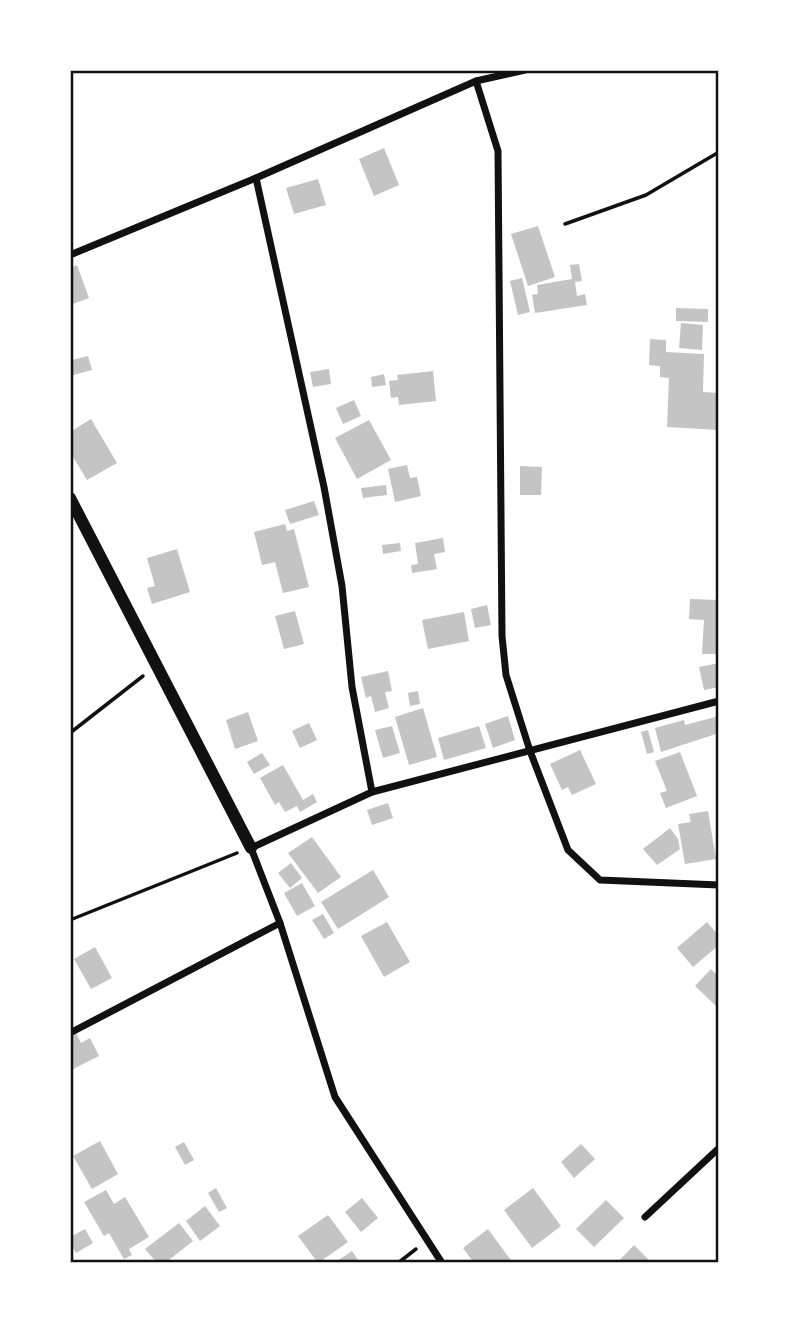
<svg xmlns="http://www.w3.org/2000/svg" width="789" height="1333" viewBox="0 0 789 1333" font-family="'Sofia Sans Condensed',sans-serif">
<rect width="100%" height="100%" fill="#fff"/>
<!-- building -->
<g fill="#c4c4c4">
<polygon points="384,148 399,185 374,196 359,159"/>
<polygon points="318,179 326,205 294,214 286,188"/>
<polygon points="538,226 555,277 528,286 511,234"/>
<polygon points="579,264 582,281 575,282 577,296 585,294 587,305 535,313 532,295 538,294 537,285 572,279 570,265"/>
<polygon points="77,265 89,298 70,305 70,268"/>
<polygon points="522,278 530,312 518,315 510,281"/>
<polygon points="676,308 708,309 708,322 676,321"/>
<polygon points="681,323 703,325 702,350 679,348"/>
<polygon points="650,339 666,340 666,352 704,354 703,392 719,393 719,430 667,427 669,378 660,377 660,366 649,365"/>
<polygon points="70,355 72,360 88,356 92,370 70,376"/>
<polygon points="329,369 331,384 313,387 310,372"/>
<polygon points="433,371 436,401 399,405 398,397 391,398 389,381 398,380 397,375"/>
<polygon points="384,374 386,385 372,387 371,377"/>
<polygon points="354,400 361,416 343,424 336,408"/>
<polygon points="91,419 117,463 87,480 70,452 70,432"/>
<polygon points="369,420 391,460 357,479 335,438"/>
<polygon points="407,465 410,478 417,477 421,496 395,502 388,469"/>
<polygon points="520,466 542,467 541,495 520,495"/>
<polygon points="386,485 387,495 363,498 361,488"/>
<polygon points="314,501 319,515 290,524 285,510"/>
<polygon points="285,524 287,531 294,529 309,587 283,593 275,562 262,565 254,532"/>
<polygon points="443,538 445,552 434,554 437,569 412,573 411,565 418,564 415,543"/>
<polygon points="400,543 401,551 383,554 382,545"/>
<polygon points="177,549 190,592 152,604 147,588 155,586 147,558"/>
<polygon points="690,599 719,600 719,654 702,654 704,620 689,619"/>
<polygon points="487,605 491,625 475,628 471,609"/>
<polygon points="295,611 304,644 284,649 275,616"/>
<polygon points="464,612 469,641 428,649 422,620"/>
<polygon points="719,663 719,687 704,690 699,667"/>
<polygon points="388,671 392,691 385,692 389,708 375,712 371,696 366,698 361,677"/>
<polygon points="418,691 420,704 410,706 408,693"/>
<polygon points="423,708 437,757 409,765 395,717"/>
<polygon points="248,712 258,741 235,749 226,720"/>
<polygon points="508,716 515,740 493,748 485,724"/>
<polygon points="719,716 719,733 661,752 655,728 684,720 685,725"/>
<polygon points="309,723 317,740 300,748 292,731"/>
<polygon points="392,726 400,753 383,758 375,730"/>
<polygon points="479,726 486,748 444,760 438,738"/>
<polygon points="648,730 654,752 647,754 641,732"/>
<polygon points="580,750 596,784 572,795 568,787 562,790 550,764"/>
<polygon points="680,752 697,796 666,808 660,793 667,791 655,761"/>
<polygon points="262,753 270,765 254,774 247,762"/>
<polygon points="283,765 303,800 313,794 317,802 300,812 297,806 285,812 279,802 275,805 260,778"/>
<polygon points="388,803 393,818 372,825 367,810"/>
<polygon points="708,811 716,859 685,864 678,824 691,822 689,814"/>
<polygon points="670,828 678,839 680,849 657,865 643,849"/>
<polygon points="312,837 341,877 318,893 288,853"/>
<polygon points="291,863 302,878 290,888 278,873"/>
<polygon points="373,870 389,897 338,929 321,902"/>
<polygon points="302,883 315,906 297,916 284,893"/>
<polygon points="323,914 334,933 324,939 312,920"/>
<polygon points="387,922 410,962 384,977 361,936"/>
<polygon points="707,922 719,936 719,945 693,967 677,948"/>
<polygon points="95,947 112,978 91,989 74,959"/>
<polygon points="711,969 719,977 719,1003 716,1006 695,986"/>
<polygon points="76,1033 81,1043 90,1038 99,1056 73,1069 70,1064 70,1036"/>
<polygon points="100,1141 118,1174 92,1189 73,1156"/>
<polygon points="184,1142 194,1160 185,1165 175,1147"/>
<polygon points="581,1144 595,1159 574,1178 561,1162"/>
<polygon points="216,1188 227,1208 219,1212 208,1193"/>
<polygon points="533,1188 561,1226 532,1248 504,1210"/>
<polygon points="106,1190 114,1204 125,1197 149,1237 129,1249 132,1255 124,1259 109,1233 104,1236 84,1202"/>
<polygon points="362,1198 378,1218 361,1232 345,1212"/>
<polygon points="606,1200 624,1218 594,1247 576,1229"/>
<polygon points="205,1206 220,1226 200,1241 186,1221"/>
<polygon points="328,1215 348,1242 318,1263 298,1236"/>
<polygon points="179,1223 193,1241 165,1263 157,1263 145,1249"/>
<polygon points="85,1229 93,1243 76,1253 70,1243 70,1237"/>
<polygon points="488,1229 513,1263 474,1263 463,1248"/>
<polygon points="634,1245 652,1263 617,1263"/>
<polygon points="352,1251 360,1263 334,1263"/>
</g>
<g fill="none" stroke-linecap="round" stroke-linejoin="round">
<!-- path -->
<g stroke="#111" stroke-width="3.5">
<polyline points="565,224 646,195 719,152"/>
<polyline points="70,733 143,676"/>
<polyline points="70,920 237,853"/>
<polyline points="398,1263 416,1249"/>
</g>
<!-- minor -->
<g stroke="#111" stroke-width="7">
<polyline points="476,81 498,151 502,636 506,675 530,751 568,850 600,880 719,885"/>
<polyline points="256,178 324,487 342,586 352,687 372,792"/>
<polyline points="70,255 256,178 476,81 525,70"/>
<polyline points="70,1033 280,923"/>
<polyline points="645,1217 719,1148"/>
<polyline points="442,1263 335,1097 280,923 251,848 372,792 719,701"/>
</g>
<!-- tertiary -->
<polyline stroke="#111" stroke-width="12" points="70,498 251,848"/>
</g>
<!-- border -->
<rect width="789" height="1333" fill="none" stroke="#ffffff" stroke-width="144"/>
<rect x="72" y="72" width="645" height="1189" fill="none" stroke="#111" stroke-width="2.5"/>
</svg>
